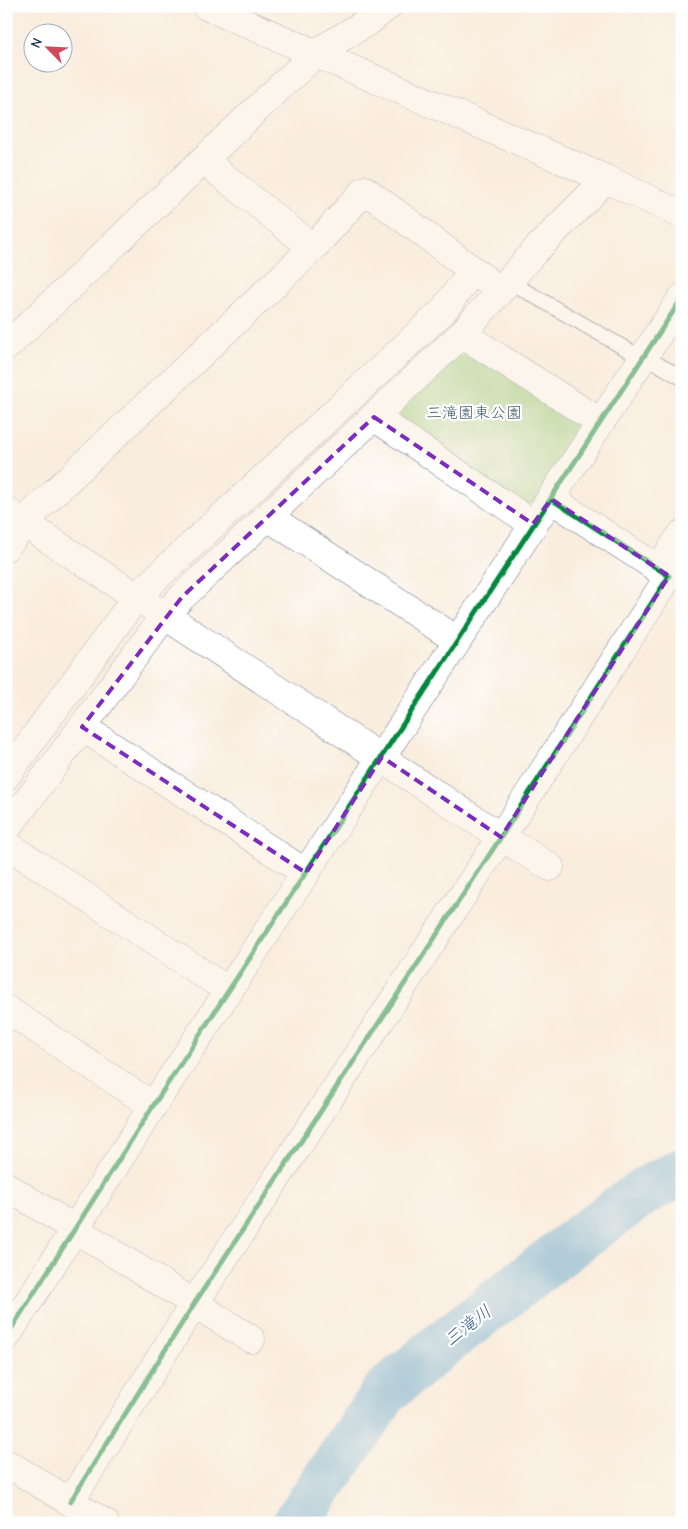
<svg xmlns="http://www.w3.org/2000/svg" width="688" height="1529" viewBox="0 0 688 1529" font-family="'Comic Neue','Klee One',sans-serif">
<rect width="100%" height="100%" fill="#fff"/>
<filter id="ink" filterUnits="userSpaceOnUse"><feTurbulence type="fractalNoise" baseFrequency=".02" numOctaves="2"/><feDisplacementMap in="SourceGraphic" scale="10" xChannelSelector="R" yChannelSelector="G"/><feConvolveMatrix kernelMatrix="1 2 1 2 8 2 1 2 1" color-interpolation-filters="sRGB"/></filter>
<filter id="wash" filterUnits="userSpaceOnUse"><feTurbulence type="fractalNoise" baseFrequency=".0096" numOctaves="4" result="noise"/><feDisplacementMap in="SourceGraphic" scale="20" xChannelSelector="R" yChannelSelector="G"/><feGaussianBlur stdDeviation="1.12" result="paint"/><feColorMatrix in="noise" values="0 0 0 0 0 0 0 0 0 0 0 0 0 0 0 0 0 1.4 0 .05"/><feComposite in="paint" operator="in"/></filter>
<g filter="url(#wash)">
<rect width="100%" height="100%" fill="#f9eddd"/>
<!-- green -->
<polygon fill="#96cd7f" stroke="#587e6e" points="469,347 580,419 583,435 534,502 523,506 392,420 394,411 459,350"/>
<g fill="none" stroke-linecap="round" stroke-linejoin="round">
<!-- river -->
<polyline stroke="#5ca7d4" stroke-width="48" points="296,1523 386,1391 439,1347 578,1239 646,1190 682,1172"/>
</g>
</g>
<g filter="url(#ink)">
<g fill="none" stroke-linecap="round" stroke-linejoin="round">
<!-- lane casing -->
<g stroke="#69728a" stroke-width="16">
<g id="lane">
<polyline points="508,281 642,358"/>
<polyline points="644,356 682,378"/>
</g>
</g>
<!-- street casing -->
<g stroke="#69728a" stroke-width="29">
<g id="street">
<polyline points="203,160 313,248"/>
<polyline points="462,334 600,422"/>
<polyline points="6,347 316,53"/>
<polyline points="374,417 533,524"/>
<polyline points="6,511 501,837 550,867"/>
<polyline points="268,517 457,640"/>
<polyline points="6,547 25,523 38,508 313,248 365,190 486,280"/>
<polyline points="658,569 682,534"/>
<polyline points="82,727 306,873"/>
<polyline points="6,776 137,596 442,312 473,270"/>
<polyline points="6,830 165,615 182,597 462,334 535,251 606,179"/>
<polyline points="6,844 229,991"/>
<polyline points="6,1009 153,1106"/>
<polyline points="6,1186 251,1339"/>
<polyline points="6,1337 153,1106 682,298"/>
<polyline points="6,1463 105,1523"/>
<polyline points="70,1502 194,1304 501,837 669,576 551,499"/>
</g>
</g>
<!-- secondary casing -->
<g stroke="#69728a" stroke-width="29">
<g id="secondary">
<polyline points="206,6 606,179 682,215"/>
<polyline points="316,53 369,21 388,6"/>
</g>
</g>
<!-- lane -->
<use href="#lane" stroke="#fff" stroke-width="14"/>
<!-- street -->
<use href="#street" stroke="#fff" stroke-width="28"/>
<!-- secondary -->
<use href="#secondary" stroke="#fff" stroke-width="28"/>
<!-- cycleway casing -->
<g stroke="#fff" stroke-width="8">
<g id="cycleway">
<polyline points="6,1337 153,1106 682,298"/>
<polyline points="70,1502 194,1304 501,837 669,576 551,499"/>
</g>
</g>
<!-- cycleway -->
<use href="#cycleway" stroke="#00873e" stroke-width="5"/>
</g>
</g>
<!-- marked area -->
<path d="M0 0H688V1529H0ZM374,417l159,107 18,-25 118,77 -168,261 -119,-80 -76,116 -224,-146 100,-130z" fill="#f9eddd" fill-opacity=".55" fill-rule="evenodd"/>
<path fill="none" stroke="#7b2cbf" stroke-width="4" stroke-dasharray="10 6" stroke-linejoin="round" d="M374,417l159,107 18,-25 118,77 -168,261 -119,-80 -76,116 -224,-146 100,-130z"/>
<g text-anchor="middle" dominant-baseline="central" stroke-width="4.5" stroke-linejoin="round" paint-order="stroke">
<!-- park labels -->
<g font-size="16" fill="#405e68" stroke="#fff">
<text x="474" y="413">三滝園東公園</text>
</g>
<!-- water labels -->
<g font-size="18" font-style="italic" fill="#355f8d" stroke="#fff">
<text transform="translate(468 1326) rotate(-38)">三滝川</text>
</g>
</g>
<!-- margin -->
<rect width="688" height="1529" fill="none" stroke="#fff" stroke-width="25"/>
<!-- north arrow -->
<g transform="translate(48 48) rotate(294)"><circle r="24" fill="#ffffff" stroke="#a4acbf"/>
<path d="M0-4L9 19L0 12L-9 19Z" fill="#d1495b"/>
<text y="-8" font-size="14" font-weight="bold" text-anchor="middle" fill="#1b2f5e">N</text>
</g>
</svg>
